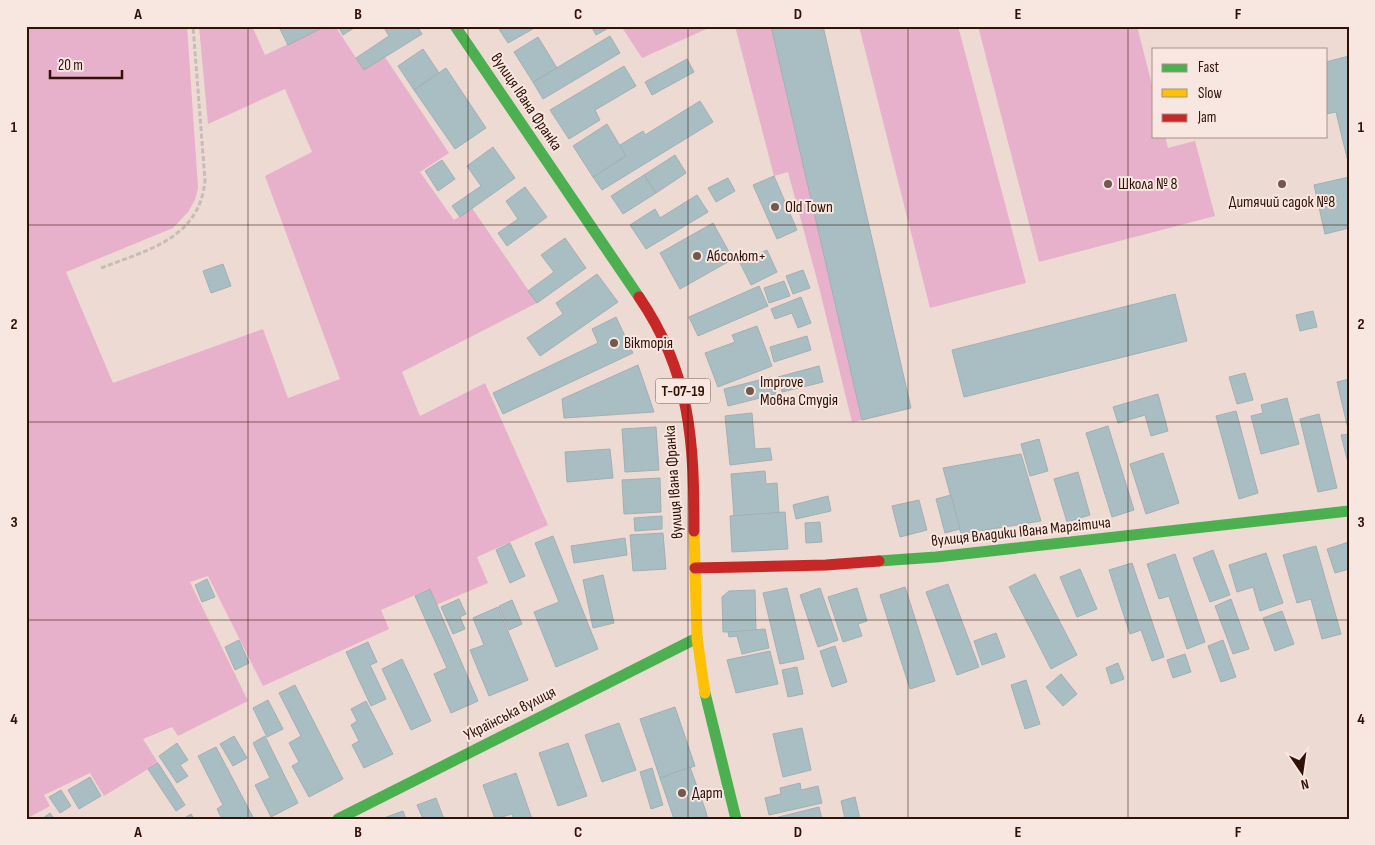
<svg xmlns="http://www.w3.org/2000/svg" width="1375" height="845" viewBox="0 0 1375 845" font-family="'Sofia Sans Condensed',sans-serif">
<rect width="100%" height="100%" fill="#eddad3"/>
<!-- green -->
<g fill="#e7b0cb">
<polygon points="26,26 187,26 198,188 195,200 188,212 173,228 66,272 113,383 263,329 288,398 340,379 265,176 312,152 285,89 208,124 199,26 252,26 265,55 326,26 335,26 364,70 385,57 449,153 420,172 454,220 472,208 537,303 402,372 420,416 485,383 548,525 477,557 488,583 436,605 429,589 381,610 389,629 263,686 208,576 190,582 248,701 178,736 172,727 143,739 158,763 104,796 90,773 44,795 50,806 26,819"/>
<polygon points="628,26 713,26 642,58 623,29"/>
<polygon points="735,26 771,26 862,420 852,422 819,287 788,172 774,176"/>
<polygon points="859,26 958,26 1026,283 930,308"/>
<polygon points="978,26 1137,26 1154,93 1154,136 1165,136 1168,148 1195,141 1215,216 1039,262"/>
</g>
<!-- building -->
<g fill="#a9bec3" stroke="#a2afb3">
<polygon points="286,26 326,26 288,45 280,29"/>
<polygon points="338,26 357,26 343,35"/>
<polygon points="383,26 417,26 422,34 364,70 356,58 389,36"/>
<polygon points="497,26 538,26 508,43"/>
<polygon points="591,26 612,26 596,35"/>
<polygon points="771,26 823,26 911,408 862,420"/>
<polygon points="610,36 620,53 543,99 533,82"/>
<polygon points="538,37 557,68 533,82 514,52"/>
<polygon points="423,49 439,73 414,90 398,66"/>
<polygon points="1349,56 1349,166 1336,112 1326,114 1326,62"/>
<polygon points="687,59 694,72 652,95 645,82"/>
<polygon points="624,66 636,86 595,110 600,120 569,139 550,110"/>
<polygon points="446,68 486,128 455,149 414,90"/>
<polygon points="700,101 713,122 602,190 593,177 626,156 620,145 643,131 645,135"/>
<polygon points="607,124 626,156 593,177 573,146"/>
<polygon points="493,147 515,178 460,217 452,206 481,186 467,166"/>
<polygon points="675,155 686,173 656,193 644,175"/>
<polygon points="442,160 455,179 438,191 425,171"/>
<polygon points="644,175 656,193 623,214 611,196"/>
<polygon points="774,176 797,230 777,239 753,185"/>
<polygon points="1349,177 1349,228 1325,234 1314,185"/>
<polygon points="728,178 735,191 716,202 708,188"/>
<polygon points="525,187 547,217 507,246 498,233 518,219 506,201"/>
<polygon points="697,195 708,212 646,249 630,225 655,209 660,218"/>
<polygon points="713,223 733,259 680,289 660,253"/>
<polygon points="565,238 586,268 537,303 528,291 554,272 541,255"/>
<polygon points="767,250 777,272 751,285 740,263"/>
<polygon points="223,264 231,286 211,293 203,271"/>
<polygon points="803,270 810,288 793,294 786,276"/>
<polygon points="597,274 618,302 540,356 527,338 563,314 556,303"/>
<polygon points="784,281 790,296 769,303 764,288"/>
<polygon points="759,286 768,306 698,336 689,317"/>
<polygon points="1175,294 1187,341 964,397 952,350"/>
<polygon points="801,297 811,323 798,328 792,313 775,319 771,309"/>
<polygon points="1313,311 1317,327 1300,331 1296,315"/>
<polygon points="616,317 633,353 503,414 493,393 598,343 592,329"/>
<polygon points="757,326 772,366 718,387 705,353 735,342 732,335"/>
<polygon points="807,336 811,350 774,362 770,347"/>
<polygon points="638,365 654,412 564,418 562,399"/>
<polygon points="819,366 823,382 782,392 778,377"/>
<polygon points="1245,373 1253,400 1237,404 1229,377"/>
<polygon points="771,377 776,394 728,406 724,389"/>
<polygon points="1349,379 1349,433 1337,382"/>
<polygon points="1158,394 1168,431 1151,436 1145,415 1118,423 1113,407"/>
<polygon points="1287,398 1299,444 1261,454 1251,416 1263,413 1261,405"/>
<polygon points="1236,411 1258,493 1239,499 1216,416"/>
<polygon points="752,413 755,449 770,448 772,460 730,465 725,416"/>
<polygon points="1319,414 1337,488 1318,492 1300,419"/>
<polygon points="1108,426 1134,510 1112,517 1086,433"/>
<polygon points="656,427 659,470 625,472 622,429"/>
<polygon points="1349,434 1349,467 1341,435"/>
<polygon points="1039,439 1048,471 1030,476 1021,444"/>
<polygon points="610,449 613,478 567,482 565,452"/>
<polygon points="1163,453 1179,503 1146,514 1130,464"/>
<polygon points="1021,454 1041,521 961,534 943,468"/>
<polygon points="765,471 766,484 777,483 779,513 734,516 731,474"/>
<polygon points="1078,472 1090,515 1067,522 1054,479"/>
<polygon points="660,478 661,512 624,514 622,480"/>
<polygon points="951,495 960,529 945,533 936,499"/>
<polygon points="828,496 831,511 796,519 793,505"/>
<polygon points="919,500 927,530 900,537 892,506"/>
<polygon points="785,512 788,549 732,552 730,516"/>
<polygon points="662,516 662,529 635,531 634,518"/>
<polygon points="820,522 822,542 806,543 805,523"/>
<polygon points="663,533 666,569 633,571 630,535"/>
<polygon points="553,536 598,649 556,667 534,612 559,602 535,543"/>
<polygon points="625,538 627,555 574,563 571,546"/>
<polygon points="1349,542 1349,569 1335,573 1327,549"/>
<polygon points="510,543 525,576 510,583 496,550"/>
<polygon points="1316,546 1341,634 1322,639 1311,599 1297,603 1283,555"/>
<polygon points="1213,550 1230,595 1210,602 1193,558"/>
<polygon points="1266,553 1283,603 1260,611 1253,587 1237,592 1229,565"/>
<polygon points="1175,554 1205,642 1187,649 1169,596 1159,599 1147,564"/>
<polygon points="1132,563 1164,657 1152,661 1141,630 1130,634 1109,570"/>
<polygon points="1080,569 1097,609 1077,617 1060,577"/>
<polygon points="1035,574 1077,655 1051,669 1009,587"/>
<polygon points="603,575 614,623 593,628 583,580"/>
<polygon points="207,579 215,597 202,602 195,585"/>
<polygon points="948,584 979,667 957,675 926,592"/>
<polygon points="905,587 935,681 910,689 880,595"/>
<polygon points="787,588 804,659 780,664 763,593"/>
<polygon points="820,588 838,640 818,647 800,595"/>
<polygon points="857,588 867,621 858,624 862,636 843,642 828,597"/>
<polygon points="430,589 478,701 451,713 434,674 447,668 415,596"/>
<polygon points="755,590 756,631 723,632 722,597 729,591"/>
<polygon points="459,599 466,614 460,617 465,629 453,634 441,607"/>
<polygon points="1231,599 1249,649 1233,654 1215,606"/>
<polygon points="512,600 522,624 509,630 499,606"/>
<polygon points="498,607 528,680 489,696 470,650 484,645 473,618"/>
<polygon points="1282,611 1294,644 1275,651 1263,618"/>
<polygon points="765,629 769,648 742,654 737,636 729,637 728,632"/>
<polygon points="996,633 1005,657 982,665 974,641"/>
<polygon points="239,640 249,663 235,670 225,647"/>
<polygon points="1223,640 1236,677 1221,682 1208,646"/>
<polygon points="368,642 377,662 370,665 386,699 371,706 346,652"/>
<polygon points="835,646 847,682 832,687 820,651"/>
<polygon points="770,651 778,684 736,693 727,660"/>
<polygon points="1185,654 1191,672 1173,678 1167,660"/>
<polygon points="402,659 431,721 411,730 382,669"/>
<polygon points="1118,663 1124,679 1111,684 1106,668"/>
<polygon points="797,667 803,694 788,697 782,670"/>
<polygon points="1061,674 1077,694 1063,706 1046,687"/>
<polygon points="1026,680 1040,724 1025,729 1011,685"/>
<polygon points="295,685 343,779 309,797 292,766 299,762 289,743 301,736 279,693"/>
<polygon points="268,700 283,729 267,737 253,708"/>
<polygon points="366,701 393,754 364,768 352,745 359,741 351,725 357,721 351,709"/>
<polygon points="675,707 695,766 660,778 640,719"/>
<polygon points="619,723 636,770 602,782 585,735"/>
<polygon points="802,728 811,770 783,777 773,734"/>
<polygon points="234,736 247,758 233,766 220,744"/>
<polygon points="265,736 298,803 271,817 255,785 270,778 253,743"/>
<polygon points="177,743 188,760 180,765 188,776 177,783 159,756"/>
<polygon points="568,743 587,796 558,806 539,753"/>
<polygon points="216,747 254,819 222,819 217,809 223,805 198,756"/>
<polygon points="158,763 185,805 176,811 148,769"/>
<polygon points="690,767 705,809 708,819 674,819 660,778"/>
<polygon points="652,768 663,805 651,809 640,772"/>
<polygon points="516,773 532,819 514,819 512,814 495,819 483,785"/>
<polygon points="90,777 101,796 79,809 68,790"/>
<polygon points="800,783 801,790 818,786 822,803 769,815 765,798 781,794 780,788"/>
<polygon points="61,790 71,806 60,813 49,797"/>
<polygon points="855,797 860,819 845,819 841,801"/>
<polygon points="436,798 444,819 423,819 417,805"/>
<polygon points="819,807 822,819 775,819 775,818"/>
<polygon points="403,811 406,819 385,819 384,818"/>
<polygon points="50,813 54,819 42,819"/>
<polygon points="191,814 194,819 183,819"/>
</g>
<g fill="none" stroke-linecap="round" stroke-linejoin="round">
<!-- path -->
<g stroke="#c6bcb8" stroke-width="3" stroke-dasharray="5 2.5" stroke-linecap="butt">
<path d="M101,268c46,-18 99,-29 104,-88l-12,-154"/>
<polyline points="629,344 637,340"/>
</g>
<!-- fast -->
<g stroke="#4caf50" stroke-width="11">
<polyline points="455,26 639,297"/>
<polyline points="879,561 936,557 1349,511"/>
<polyline points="705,693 736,819"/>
<polyline points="338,819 697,638"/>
</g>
<!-- slow -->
<polyline stroke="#ffc107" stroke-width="11" points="694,531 697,638 705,693"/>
<!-- jam -->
<g stroke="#c62828" stroke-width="11">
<path d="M639,297c52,76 55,145 55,234"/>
<polyline points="695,568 826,565 879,561"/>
</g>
</g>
<!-- grid -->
<path fill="none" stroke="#301206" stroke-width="1" stroke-opacity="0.55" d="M248,26v793M468,26v793M688,26v793M908,26v793M1128,26v793M26,225h1323M26,422h1323M26,620h1323"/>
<!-- markers -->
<g fill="#72584e" stroke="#f8e6e0" stroke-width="2">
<circle cx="1108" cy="184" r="5"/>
<circle cx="1282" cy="184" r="5"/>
<circle cx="775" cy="207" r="5"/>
<circle cx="697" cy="256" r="5"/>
<circle cx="614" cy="343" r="5"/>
<circle cx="750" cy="391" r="5"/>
<circle cx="682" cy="793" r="5"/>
</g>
<g text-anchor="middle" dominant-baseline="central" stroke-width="4" stroke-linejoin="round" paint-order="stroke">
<!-- shield labels -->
<rect fill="#f8e6e0" stroke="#6c5247" stroke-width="1" x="655.5" y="378.5" width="55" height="25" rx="4"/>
<g font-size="15" font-weight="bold" fill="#301206">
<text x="683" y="391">Т-07-19</text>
</g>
<!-- street labels -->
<g font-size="16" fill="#301206" stroke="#f8e6e0">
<text transform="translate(526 102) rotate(56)">вулиця Івана Франка</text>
<text transform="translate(674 482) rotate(-94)">вулиця Івана Франка</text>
<text transform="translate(1021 532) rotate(-6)">вулиця Владики Івана Маргітича</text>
<text transform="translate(510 714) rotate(-27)">Українська вулиця</text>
</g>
<!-- poi labels -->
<g font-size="16" fill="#301206" stroke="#f8e6e0" text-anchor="start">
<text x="1118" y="184">Школа № 8</text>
<text x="1282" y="202" text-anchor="middle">Дитячий садок №8</text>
<text x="785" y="207">Old Town</text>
<text x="707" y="256">Абсолют+</text>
<text x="624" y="343">Вікторія</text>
<text x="760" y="382">Improve<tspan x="760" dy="18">Мовна Студія</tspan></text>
<text x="692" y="793">Дарт</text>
</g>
</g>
<!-- border -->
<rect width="1375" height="845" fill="none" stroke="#f8e6e0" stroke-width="55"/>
<!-- legend -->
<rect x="1152" y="48" width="175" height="90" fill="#f8e6e0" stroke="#a89189"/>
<rect x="1162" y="64" width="25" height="8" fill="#4caf50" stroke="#a89189"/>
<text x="1198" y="72" font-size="15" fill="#301206">Fast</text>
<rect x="1162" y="89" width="25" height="8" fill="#ffc107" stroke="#a89189"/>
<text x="1198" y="98" font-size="15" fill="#301206">Slow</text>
<rect x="1162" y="114" width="25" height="8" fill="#c62828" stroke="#a89189"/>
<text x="1198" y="122" font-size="15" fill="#301206">Jam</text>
<!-- north arrow -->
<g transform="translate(1302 772) rotate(167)" stroke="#f8e6e0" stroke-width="4" paint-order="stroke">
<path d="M0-4L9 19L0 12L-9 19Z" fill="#301206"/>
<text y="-8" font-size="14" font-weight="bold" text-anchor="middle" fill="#301206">N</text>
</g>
<!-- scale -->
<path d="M50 70v8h72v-8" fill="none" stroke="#301206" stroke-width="2.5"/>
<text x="58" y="70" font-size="15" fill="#301206" stroke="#f8e6e0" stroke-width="4" paint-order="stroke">20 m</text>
<rect x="28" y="28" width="1320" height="790" fill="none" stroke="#301206" stroke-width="2"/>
<g font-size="16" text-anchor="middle" font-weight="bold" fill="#301206">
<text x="138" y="19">A</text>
<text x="358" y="19">B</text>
<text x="578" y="19">C</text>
<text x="798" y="19">D</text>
<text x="1018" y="19">E</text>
<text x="1238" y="19">F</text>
<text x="14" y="132">1</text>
<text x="1361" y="132">1</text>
<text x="14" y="329">2</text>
<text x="1361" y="329">2</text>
<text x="14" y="527">3</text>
<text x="1361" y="527">3</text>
<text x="14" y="724">4</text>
<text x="1361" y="724">4</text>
<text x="138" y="837">A</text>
<text x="358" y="837">B</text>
<text x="578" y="837">C</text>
<text x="798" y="837">D</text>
<text x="1018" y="837">E</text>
<text x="1238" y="837">F</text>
</g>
</svg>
